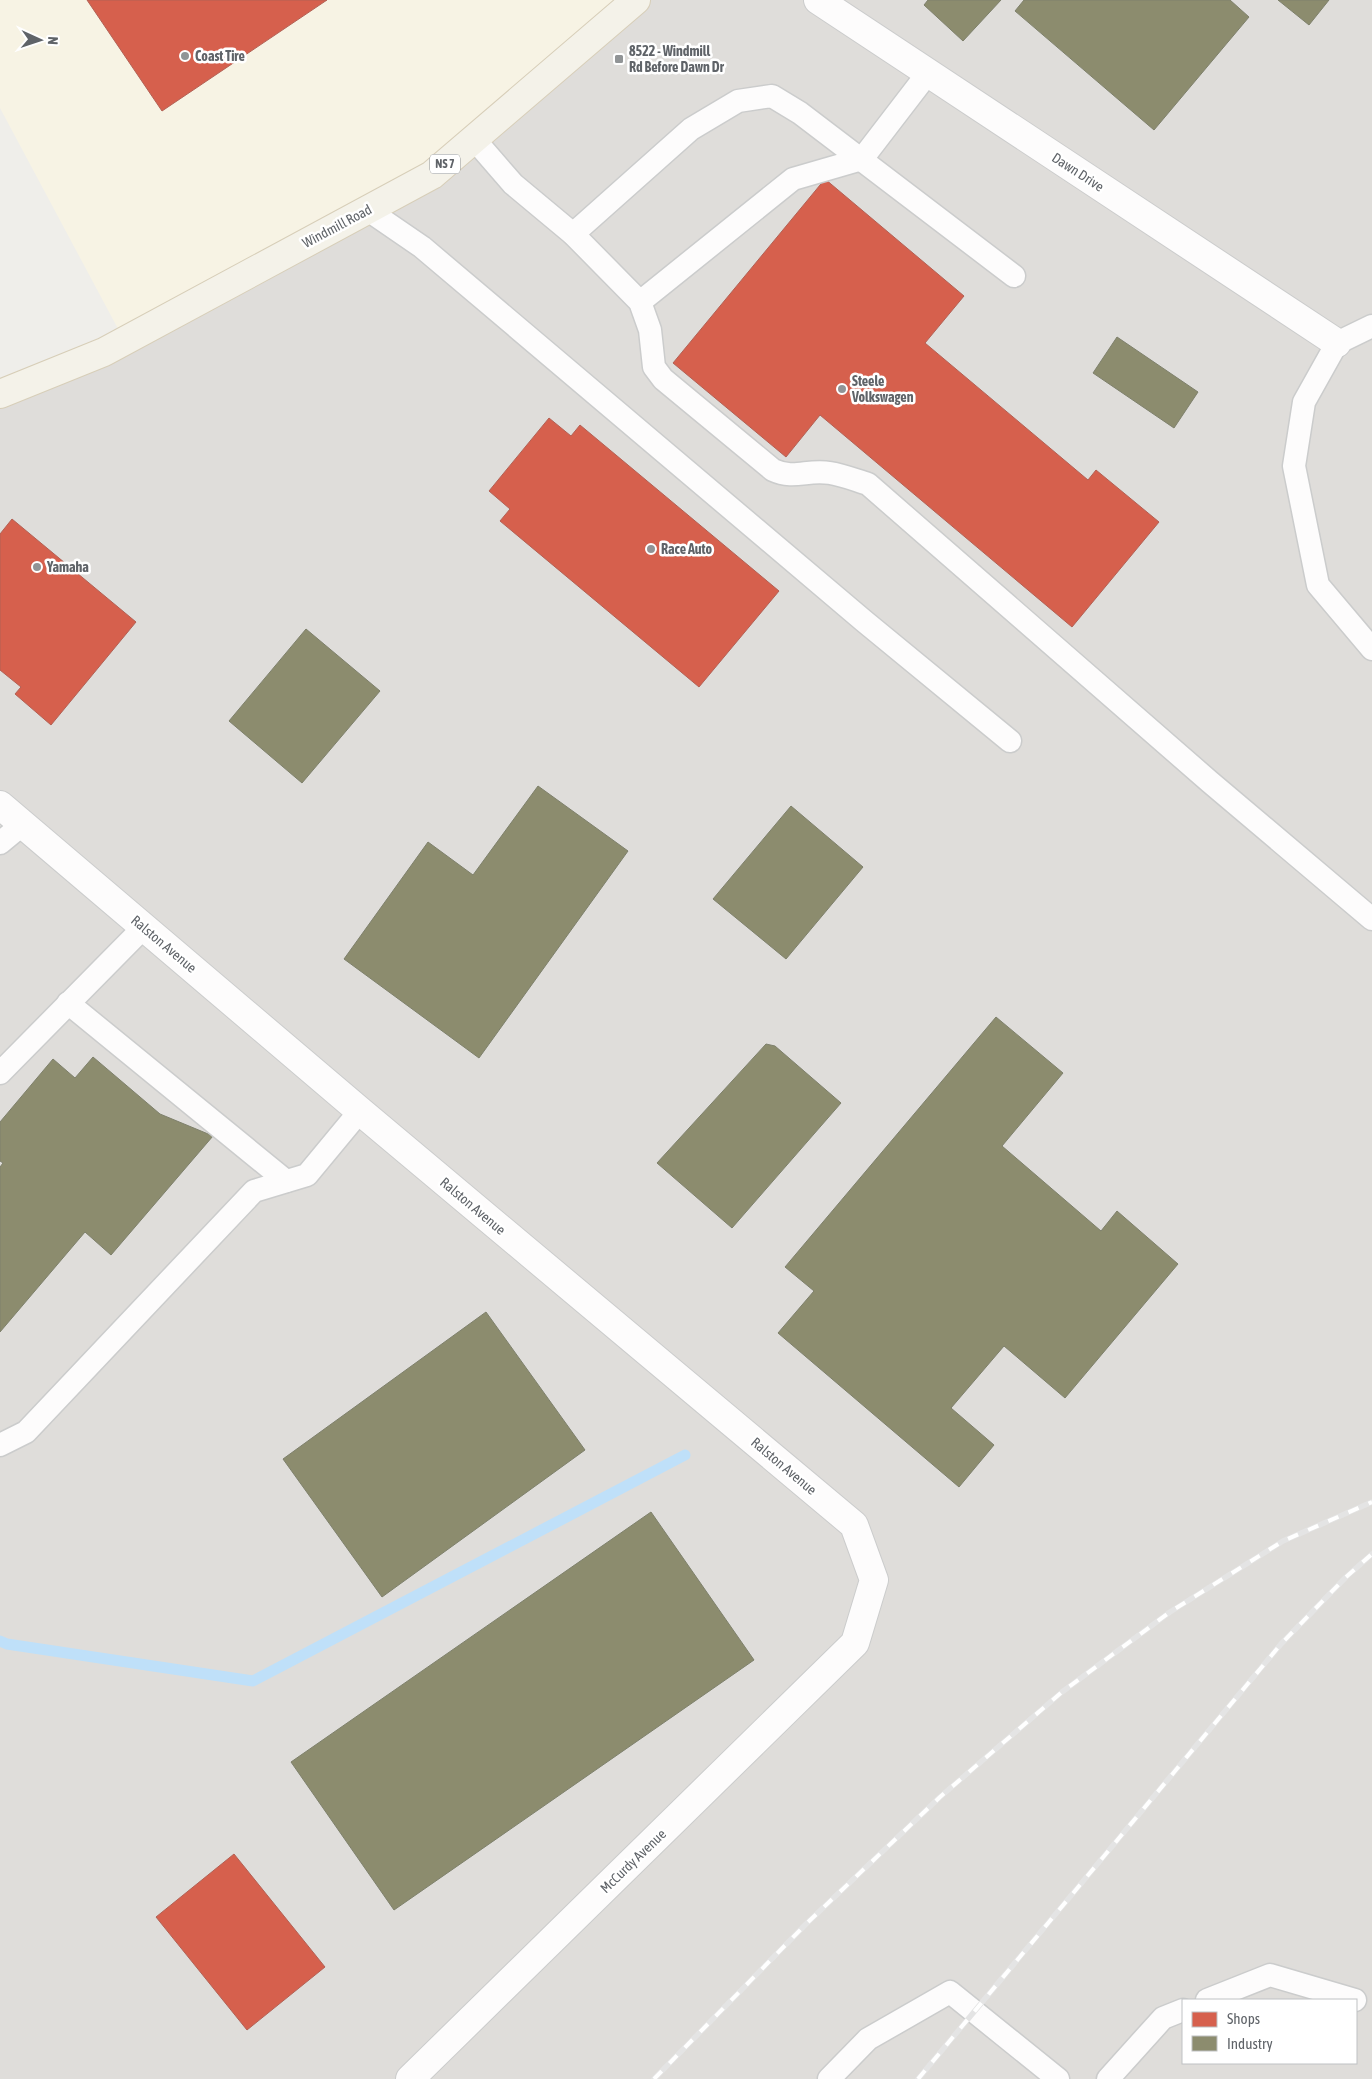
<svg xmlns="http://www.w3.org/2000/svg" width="1372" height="2079" viewBox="0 0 1372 2079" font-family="'Asap Condensed',sans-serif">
<rect width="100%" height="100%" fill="#efeeea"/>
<!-- commercial -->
<polygon fill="#f7f3e4" points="0,0 635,0 419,191 124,340 0,108"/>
<!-- industrial -->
<path fill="#dfddda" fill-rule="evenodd" d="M635,0h737v2079h-1372v-1688l419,-200zM1183,2000h173v63h-173z"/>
<!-- shops -->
<g fill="#d6604d" stroke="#b26155">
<polygon points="87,0 327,0 162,111"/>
<polygon points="825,179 964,296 925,343 1088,480 1096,470 1159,522 1072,627 820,415 786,457 673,363"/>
<polygon points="549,418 571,436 580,425 779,591 699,687 500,521 510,509 489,491"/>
<polygon points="12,519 136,622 51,725 15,694 21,687 0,670 0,534"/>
<polygon points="234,1854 325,1967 247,2030 156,1917"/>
</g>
<!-- industry -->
<g fill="#8c8c6e" stroke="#7e806c">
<polygon points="928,0 1001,0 963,41 924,5"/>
<polygon points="1024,0 1230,0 1249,17 1154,130 1015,11"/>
<polygon points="1278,0 1329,0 1309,25"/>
<polygon points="1117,337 1198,392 1174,428 1093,373"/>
<polygon points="306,629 380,691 302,783 229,721"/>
<polygon points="538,786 628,851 479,1058 344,959 428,842 473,875"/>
<polygon points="791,806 863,867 786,959 713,899"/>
<polygon points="996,1017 1063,1073 1002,1146 1101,1231 1117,1211 1178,1264 1065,1398 1004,1346 951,1408 994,1445 959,1487 778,1333 814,1291 785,1267"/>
<polygon points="766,1044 775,1046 841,1103 732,1228 657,1163"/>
<polygon points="93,1057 160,1114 213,1136 111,1255 85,1232 0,1332 0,1167 3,1163 0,1161 0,1122 53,1059 75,1078"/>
<polygon points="486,1312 585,1450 382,1597 283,1459"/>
<polygon points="651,1512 754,1660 394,1910 291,1762"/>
</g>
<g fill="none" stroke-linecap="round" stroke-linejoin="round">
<!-- stream -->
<polyline stroke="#bfe0f9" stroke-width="11" points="0,1641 7,1644 253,1681 685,1455"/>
<!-- service casing -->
<g stroke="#cbcccc" stroke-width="25">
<g id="service">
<path d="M474,139l39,45 60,50 67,68 10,28 4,37 9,12 110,91c22,10 34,-1 57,3 13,2 25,7 38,11l342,298 162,137"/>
<polyline points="368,210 422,247 864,621 1010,741"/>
<polyline points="573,234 691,129 738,101 772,96 800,113 1014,276"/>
<polyline points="640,302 793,179 862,159 928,73"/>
<polyline points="1372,326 1337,343 1304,402 1294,466 1318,585 1372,649"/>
<polyline points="0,843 23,824"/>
<polyline points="68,1003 286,1181"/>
<polyline points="0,1073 144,927"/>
<polyline points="0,1445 26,1432 254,1191 307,1175 360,1111"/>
<polyline points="1207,2000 1270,1975 1355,2000"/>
<polyline points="829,2079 868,2039 950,1992 1058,2079"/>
<polyline points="1108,2079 1163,2018 1183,2010"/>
</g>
</g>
<!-- minor casing -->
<g stroke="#cbcccc" stroke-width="30">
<g id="minor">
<polyline points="818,0 1337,343"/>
<polyline points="0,805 360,1111 854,1525 874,1580 855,1643 410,2079"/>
</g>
</g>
<!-- primary casing -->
<g stroke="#d7ceb8" stroke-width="30">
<polyline id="primary" points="0,394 104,352 432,175 636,0"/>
</g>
<!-- service -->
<use href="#service" stroke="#fdfcfc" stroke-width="22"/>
<!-- minor -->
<use href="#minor" stroke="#fdfcfc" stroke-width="28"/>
<!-- primary -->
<use href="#primary" stroke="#f4f2e9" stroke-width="28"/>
<!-- rail casing -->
<g stroke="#e4e4e4" stroke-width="5.5">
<g id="rail">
<polyline points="654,2079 806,1924 940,1797 1062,1692 1170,1612 1283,1541 1372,1502"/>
<polyline points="918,2079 1281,1644 1346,1577 1372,1554"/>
</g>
</g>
<!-- rail -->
<use href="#rail" stroke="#fff" stroke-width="4" stroke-dasharray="11" stroke-linecap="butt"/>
</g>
<!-- markers -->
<g fill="#919496" stroke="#fff" stroke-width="2">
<circle cx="185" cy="56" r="5"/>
<rect x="614" y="54" width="10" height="10" rx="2.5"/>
<circle cx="842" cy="389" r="5"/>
<circle cx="651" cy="549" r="5"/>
<circle cx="37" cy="567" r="5"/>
</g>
<g text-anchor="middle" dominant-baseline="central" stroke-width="5" stroke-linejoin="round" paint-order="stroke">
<!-- shield labels -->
<rect fill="#fff" stroke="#8f9295" stroke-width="1" x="430" y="154.5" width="30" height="19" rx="4"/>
<g font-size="12" font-weight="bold" fill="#5f6368">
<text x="445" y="164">NS 7</text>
</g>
<!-- poi labels -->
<g font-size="14" font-weight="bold" fill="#5f6368" stroke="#fff" text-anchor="start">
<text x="629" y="51">8522 - Windmill<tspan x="629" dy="16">Rd Before Dawn Dr</tspan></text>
<text x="195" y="56">Coast Tire</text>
<text x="852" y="381">Steele<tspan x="852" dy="16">Volkswagen</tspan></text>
<text x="661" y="549">Race Auto</text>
<text x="47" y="567">Yamaha</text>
</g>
<!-- street labels -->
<g font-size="14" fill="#5f6368" stroke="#fff">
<text transform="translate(1078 172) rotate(33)">Dawn Drive</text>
<text transform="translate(337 226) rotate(-28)">Windmill Road</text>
<text transform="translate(164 944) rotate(40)">Ralston Avenue</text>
<text transform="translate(473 1206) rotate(40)">Ralston Avenue</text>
<text transform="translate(784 1466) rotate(40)">Ralston Avenue</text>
<text transform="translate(633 1861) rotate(-44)">McCurdy Avenue</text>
</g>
</g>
<!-- legend -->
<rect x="1182" y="1999" width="175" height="65" fill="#ffffff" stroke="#bfc1c3"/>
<rect x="1192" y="2012" width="25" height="15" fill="#d6604d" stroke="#bfc1c3"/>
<text x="1227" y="2024" font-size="15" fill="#5f6368">Shops</text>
<rect x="1192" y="2036" width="25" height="15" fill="#8c8c6e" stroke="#bfc1c3"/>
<text x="1227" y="2049" font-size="15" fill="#5f6368">Industry</text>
<!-- north arrow -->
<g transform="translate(40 40) rotate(93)" stroke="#ffffff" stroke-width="4" paint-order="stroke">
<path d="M0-4L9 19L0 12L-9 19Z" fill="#5f6368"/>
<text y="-8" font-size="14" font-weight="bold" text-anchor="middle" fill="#5f6368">N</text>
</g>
</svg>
